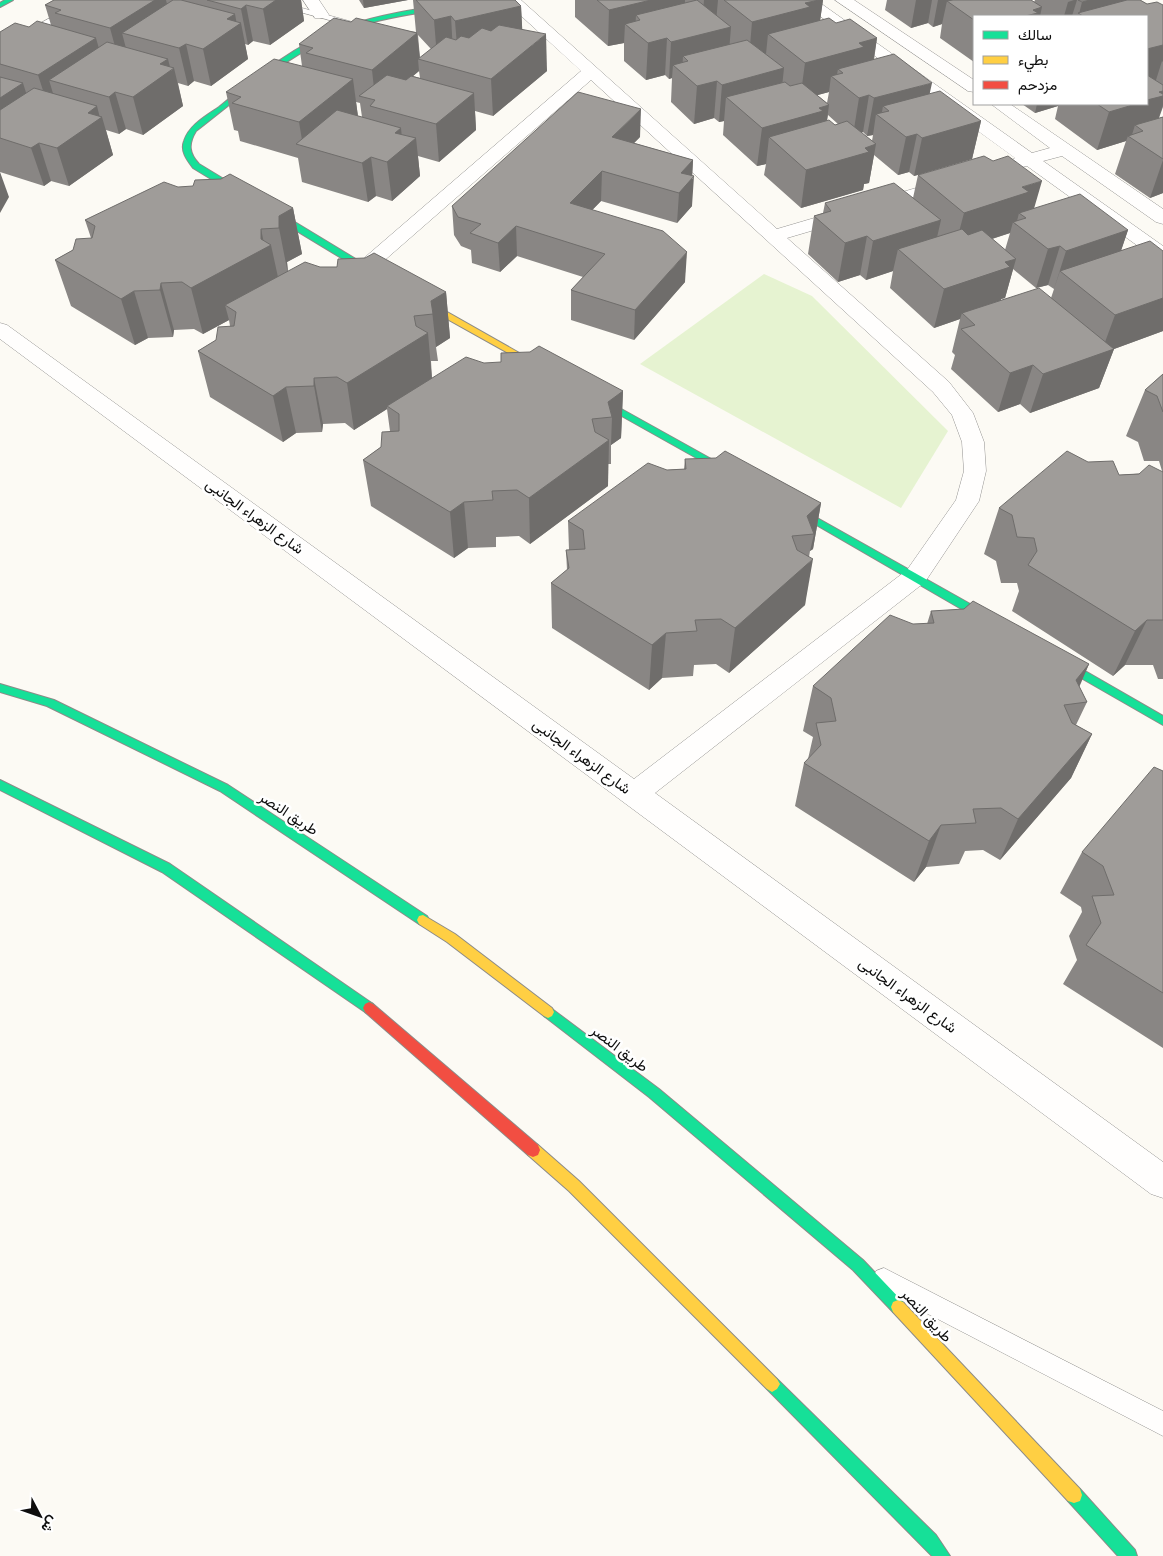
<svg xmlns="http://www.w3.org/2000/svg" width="1163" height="1556" viewBox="0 0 1163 1556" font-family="'IBM Plex Serif',Vazirmatn,serif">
<rect width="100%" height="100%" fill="#fcfaf4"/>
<!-- green -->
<polygon fill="#e6f3d1" points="764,274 812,296 948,431 901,508 640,364"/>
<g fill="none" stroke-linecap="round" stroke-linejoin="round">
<!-- lane casing -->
<g stroke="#959492" stroke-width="1">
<g id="lane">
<polygon points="256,0 273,0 360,24 355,27"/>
<polygon points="884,1268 1163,1411 1163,1436 876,1287 873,1279 876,1271"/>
</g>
</g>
<!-- street casing -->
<g stroke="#959492" stroke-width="1">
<g id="street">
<polygon points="82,0 101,0 0,58 0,46"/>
<polygon points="303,0 319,0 329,15 327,18 315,18"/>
<polygon points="504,0 521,0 777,229 950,178 957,180 959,184 957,188 787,238 949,382 973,413 984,442 986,471 979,501 925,582 655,793 1163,1162 1163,1198 1151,1194 0,339 0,323 7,325 634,779 907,570 956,500 964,471 962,442 952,415 933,392 591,80 370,273 356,273 353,269 356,265 581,71"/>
<polygon points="798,0 816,0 1032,153 1050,148 991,104 1010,104 1163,209 1163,224 1156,222 1062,156 1043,161 1163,246 1163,261 1156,259 1027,166 1017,168 1011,167 1008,163 1015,158"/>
<polygon points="835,0 854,0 974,80 974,92 968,91"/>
</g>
</g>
<!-- fast casing -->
<g stroke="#8c8b88" stroke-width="2">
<g id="fast">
<polygon points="5,0 13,0 0,7 0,3"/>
<path d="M477,0h15c-10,6 -28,6 -41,8 -28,4 -57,8 -86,16 -65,19 -116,66 -169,107 -8,13 -7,22 3,33l183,111v4h-6l-183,-111c-6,-8 -13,-17 -9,-27 5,-16 22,-25 35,-34 38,-31 77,-63 124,-80 43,-15 89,-20 134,-27z"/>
<polygon points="589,391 740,475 742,477 740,479 734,479 586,396 586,392"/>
<polygon points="785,500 1004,623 1005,626 1004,629 996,629 782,505 782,501"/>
<polygon points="1052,652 1163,716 1163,725 1048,659 1047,656"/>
<polygon points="0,684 54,700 228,785 427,916 429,920 427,924 423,925 419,924 220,791 47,706 0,692"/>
<polygon points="0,780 170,864 373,1004 375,1008 373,1012 369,1014 365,1012 162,872 0,790"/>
<polygon points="548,1006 659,1089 863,1260 903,1302 905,1307 903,1312 898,1314 893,1312 853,1270 649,1097 544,1016 542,1012 544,1008"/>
<polygon points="772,1376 777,1379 936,1535 950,1556 932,1556 767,1389 764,1384 767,1379"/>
<polygon points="1074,1487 1080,1489 1135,1550 1137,1556 1118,1556 1068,1501 1066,1495 1068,1489"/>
</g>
</g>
<!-- slow casing -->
<g stroke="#8c8b88" stroke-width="2">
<g id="slow">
<polygon points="413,296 419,296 551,371 550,373 544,373 413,300"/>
<polygon points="423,915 455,934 552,1008 554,1012 552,1016 548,1018 544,1016 447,942 419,924 417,920 419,916"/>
<polygon points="533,1143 538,1145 579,1181 777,1379 780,1384 777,1389 772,1392 767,1389 569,1191 528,1155 526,1150 528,1145"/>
<polygon points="898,1300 903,1302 1080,1489 1082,1495 1080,1501 1074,1503 1068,1501 893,1312 891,1307 893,1302"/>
</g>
</g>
<!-- jam casing -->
<g stroke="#8c8b88" stroke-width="2">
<polygon id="jam" points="369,1002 373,1004 538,1145 540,1150 538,1155 533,1157 528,1155 365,1012 363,1008 365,1004"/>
</g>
<!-- lane -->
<use href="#lane" fill="#fffefd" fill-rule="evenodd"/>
<!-- street -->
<use href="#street" fill="#fffefd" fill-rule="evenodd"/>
<!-- fast -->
<use href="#fast" fill="#16e098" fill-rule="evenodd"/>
<!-- slow -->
<use href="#slow" fill="#ffcf43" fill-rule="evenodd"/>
<!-- jam -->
<use href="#jam" fill="#f24e42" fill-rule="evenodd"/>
</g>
<!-- wall -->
<g fill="#898684" fill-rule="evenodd">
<polygon points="54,0 301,0 304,21 270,45 253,41 248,45 245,44 248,59 211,86 194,81 188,86 178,83 183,106 143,135 126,129 119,134 106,130 113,155 69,186 51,181 44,186 0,172 0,32 29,27 51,25 45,5"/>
<polygon points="359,0 408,0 364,8"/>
<path d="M413,0h102l6,6 1,23 25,42 -54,45 -18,-5 1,19 -37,32 -21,-6 2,20 -28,25 -16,-5 -8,6 -66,-20 -4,-24 -58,-17 -2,-10 -4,-1 -8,-38 76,-26 -3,-22 52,-22 65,10zM418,35l13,14 -11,9zM419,71l1,7 -7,-2zM356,102l4,1 2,14 -4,-1z"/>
<path d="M575,0h248l-3,21 16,2 41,15 -3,22 56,34 51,27 -9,38 -58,17 -5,-4 -11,3 -24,-20 -5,28 -5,1 -1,6 -62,18 -37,-33 2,-11 -9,2 -34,-31 1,-14 -5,1 -5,-4 -20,6 -23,-22 1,-24 -3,1 -4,-4 -19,5 -22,-19v-18l-16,3 -33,-29zM829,92l-2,11 -10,-8zM828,115l10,9 -3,1 -8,-4zM863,132l4,4 6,-1 -1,6 -11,-8z"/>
<polygon points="887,0 1033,0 1031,0 1034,2 1035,0 1140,0 1147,4 1163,5 1163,107 1159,118 1163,117 1163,193 1150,198 1115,174 1126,141 1097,150 1055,119 1058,106 1035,113 1022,104 1147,104 1147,16 974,16 974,62 940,38 942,24 933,27 928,23 911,28 885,10"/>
<polygon points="640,137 634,143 693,160 692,176 692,206 677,223 601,201 592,210 685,282 634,340 571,320 571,290 583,277 517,256 500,272 472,263 471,250 461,246 454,235 452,206"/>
<path d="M918,175l116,33 94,22 -7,20 42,1v80l-49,18 -15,39 -69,25 -10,-9 -22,8 -47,-43 4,-14 -3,-3 8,-33 -26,9 -44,-40 3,-17 -27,9 -6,-5 -22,7 -30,-28 6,-38 9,-3 2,-10 88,-5zM1010,233l-5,17 -13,-11zM1013,269l23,19 12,-3 6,4 -3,9 -50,2v-1l4,-1z"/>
<polygon points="178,187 293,208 302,254 287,262 288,271 320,267 446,292 450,338 436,347 438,361 431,361 432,378 484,363 623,391 621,438 611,445 611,464 608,464 608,486 530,544 519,536 496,537 496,547 468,548 454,558 371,506 363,460 381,447 390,431 387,409 354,430 345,423 323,424 322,432 296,433 283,442 210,397 198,351 216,340 230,326 229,320 203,334 194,329 174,330 173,337 148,338 135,345 71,306 55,260 73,250 91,238 85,220"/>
<polygon points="1163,374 1163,679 1158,679 1153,665 1125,665 1113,676 1012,611 1019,591 1017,583 1001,583 996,561 984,554 999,508 1088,462 1119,475 1162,472 1162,471 1159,461 1144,461 1138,442 1126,436 1145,390"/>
<polygon points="685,459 821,503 813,549 810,551 809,557 805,605 729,673 716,664 694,665 693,676 662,678 649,690 552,628 551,583 567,570 566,550 569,550 568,521 667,470 684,469"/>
<polygon points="931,611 1089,664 1079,686 1087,702 1076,725 1092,734 1071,778 1000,860 983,850 965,851 959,864 926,867 914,882 795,806 804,763 808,759 813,737 803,731 813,686 913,624 927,624"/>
<polygon points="1163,771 1163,1048 1063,984 1077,960 1069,936 1082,912 1081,907 1060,893 1082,852"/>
</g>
<!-- shaded-wall -->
<g fill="#6f6d6b">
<polygon points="155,0 166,0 173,31 122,33 129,60 120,65 110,28"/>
<polygon points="276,0 301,0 304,21 270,45 263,9"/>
<polygon points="363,0 408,0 364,8"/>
<polygon points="651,0 685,0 684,28 640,20 636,15 635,33 625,24 624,43 608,46 609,10"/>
<polygon points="704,0 718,0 716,22 702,25"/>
<polygon points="819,0 823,0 818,35 768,34 766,54 749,58 752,22 805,3"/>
<polygon points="916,0 932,0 928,23 911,28"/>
<polygon points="938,0 988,0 947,1 942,24 933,27"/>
<polygon points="1074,0 1077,0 1072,16 1064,16 1068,2"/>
<polygon points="1090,0 1129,0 1079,14 1082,2"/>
<polygon points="246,5 253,41 248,45 241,9"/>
<polygon points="521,6 523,43 458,58 455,21"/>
<polygon points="1042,7 1040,16 1025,16 1033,10"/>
<polygon points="235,14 237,25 241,23 248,59 211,86 203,49 227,19"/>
<polygon points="451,16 453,53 437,57 434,20"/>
<polygon points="731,27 728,64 688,61 683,56 682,73 673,65 672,78 669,79 671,42"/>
<polygon points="417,33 420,59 418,59 419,71 376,107 372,70"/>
<polygon points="546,34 547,71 493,116 491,79"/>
<polygon points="96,38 106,74 49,80 57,107 50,112 38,75"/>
<polygon points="667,38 665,75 646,80 648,43"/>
<polygon points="877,38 871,75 843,73 838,69 836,80 831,76 829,92 800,100 805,63 859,43"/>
<polygon points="186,44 194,81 188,86 179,48"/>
<polygon points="1163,45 1163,62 1162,61 1156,80 1147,83 1147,49"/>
<polygon points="168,59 171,71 174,68 183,106 143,135 133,97 160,64"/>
<polygon points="784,68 780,106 726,97 724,121 719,122 722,85"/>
<polygon points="353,79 358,117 303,146 299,122"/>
<polygon points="717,81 714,118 694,124 697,86"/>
<polygon points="23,83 35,121 0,138 0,98"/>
<polygon points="932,83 924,120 889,111 883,106 881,118 876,114 873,135 867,136 874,98"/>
<polygon points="1163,91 1163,105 1156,126 1143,131 1135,125 1131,138 1128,136 1126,141 1097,150 1109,112 1136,104 1147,104 1147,100 1159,92"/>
<polygon points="115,92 126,129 119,134 109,97"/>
<polygon points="474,93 476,130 439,162 436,124"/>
<polygon points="869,95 863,132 853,135 859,98"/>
<polygon points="1037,104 1059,104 1058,106 1035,113"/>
<polygon points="829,105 824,142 769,137 766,164 757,166 762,128 819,108"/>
<polygon points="97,106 100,118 102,117 113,155 69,186 57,148 88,113"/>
<polygon points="641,109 640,137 611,166 612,137"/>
<polygon points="981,121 972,159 914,176 922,138"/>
<polygon points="401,128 403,149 416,138 420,176 392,201 387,162 395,133"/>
<polygon points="917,134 909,172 898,175 906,137"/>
<polygon points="39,143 51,181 44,186 31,148"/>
<polygon points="876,144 869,183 864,184 863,190 801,208 806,170 865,148"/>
<polygon points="371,157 376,196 368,202 362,163"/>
<polygon points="693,160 692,179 694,176 692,206 677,223 679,193 681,173"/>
<polygon points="1163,160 1163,193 1150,198"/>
<polygon points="602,171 601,201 570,233 570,203"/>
<polygon points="0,172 9,197 0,213"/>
<polygon points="1042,181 1031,219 1026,218 1019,213 1016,225 1013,222 1010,233 954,251 964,213 1022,187"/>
<polygon points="293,208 302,254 287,262 288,274 279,228 279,216"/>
<polygon points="941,220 932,259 898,249 893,271 866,280 873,241"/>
<polygon points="516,226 517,256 500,272 498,243"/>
<polygon points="261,229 265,248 271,245 281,291 236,312 225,305 229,320 203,334 191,288 261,239"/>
<polygon points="1128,230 1115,269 1060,271 1054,289 1066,251"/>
<polygon points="867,236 860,275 838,282 845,243"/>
<polygon points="1060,246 1048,285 1036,288 1048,249"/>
<polygon points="687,252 685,282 634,340 635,310"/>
<polygon points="1016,259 1005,298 1001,299 999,306 962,313 960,319 934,328 944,289 1005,262"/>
<polygon points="161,283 174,330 173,337 160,290"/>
<polygon points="134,291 148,338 135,345 121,299"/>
<polygon points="446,292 450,338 436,347 431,301"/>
<polygon points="1163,298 1163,331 1114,349 1099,388 1030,413 1043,374 1101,353 1115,315"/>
<polygon points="428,333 432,380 387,406 387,409 354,430 347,383"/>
<polygon points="1033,365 1020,404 998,412 1010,373"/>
<polygon points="314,378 323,424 322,432 314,386"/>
<polygon points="286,387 296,433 283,442 273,396"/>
<polygon points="623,391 621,438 611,445 612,417 608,402"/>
<polygon points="609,440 608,486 530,544 529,498"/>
<polygon points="464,502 468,548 454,558 450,512"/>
<polygon points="821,503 813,549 810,551 814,534 807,516"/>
<polygon points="813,559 805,605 729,673 735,628"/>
<polygon points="1147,620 1125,665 1113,676 1135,631"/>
<polygon points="666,633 662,678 649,690 652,645"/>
<polygon points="1089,664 1072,704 1076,680"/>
<polygon points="1092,734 1071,778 1000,860 1018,819"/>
<polygon points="941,825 926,867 914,882 929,841"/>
</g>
<!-- building -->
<g fill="#9f9c99" stroke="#6f6d6b">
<polygon points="54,0 155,0 110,28 55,13 61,10 45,5"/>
<polygon points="173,0 181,0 235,14 227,19 241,23 203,49 186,44 179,48 122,33"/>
<polygon points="207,0 276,0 263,9 246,5 241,9"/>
<polygon points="416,0 515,0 521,6 455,21 451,16 434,20"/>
<polygon points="597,0 651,0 609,10"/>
<polygon points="697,0 731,27 671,42 667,38 648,43 625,24 640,20 636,15"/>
<polygon points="724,0 819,0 805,3 810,7 752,22"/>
<polygon points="953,0 1031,0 1042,7 1033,10 1038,13 1025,16 974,16 974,20 947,1"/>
<polygon points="1078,0 1090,0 1082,2"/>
<polygon points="1127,0 1140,0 1147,4 1157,2 1163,5 1163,45 1147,49 1147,16 1083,16 1078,13"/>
<polygon points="334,18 351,22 356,18 417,33 372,70 306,53 313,48 299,44"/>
<polygon points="829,18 836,23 850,19 877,38 859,43 864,47 805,63 768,34"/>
<polygon points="37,21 96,38 38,75 0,64 0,32 15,23 29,27"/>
<polygon points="499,25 546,34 491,79 418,59 446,37 456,40 461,36 469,38 482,28 491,31"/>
<polygon points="747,40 784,68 722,85 717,81 697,86 673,65 688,61 683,56"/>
<polygon points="107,42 168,59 160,64 174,68 133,97 115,92 109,97 49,80"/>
<polygon points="894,54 932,83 874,98 869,95 859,98 831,76 843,73 838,69"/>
<polygon points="274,59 353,79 299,122 232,103 241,97 226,92"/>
<polygon points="387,75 406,80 411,76 474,93 436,124 370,106 375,100 359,96"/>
<polygon points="1147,75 1163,85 1163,91 1159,92 1163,94 1163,96 1147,100"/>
<polygon points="0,77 23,83 0,98"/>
<polygon points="785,82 790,86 802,83 829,105 819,108 823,111 762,128 726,97"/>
<polygon points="34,88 97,106 88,113 102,117 57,148 39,143 31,148 0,138 0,110"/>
<polygon points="940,91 981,121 922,138 917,134 906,137 876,114 889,111 883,106"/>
<polygon points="578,92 641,109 612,137 693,160 681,173 694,176 679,193 602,171 570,203 663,231 687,252 635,310 571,290 605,254 516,226 498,243 470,233 481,224 458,217 452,206"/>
<polygon points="1097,104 1136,104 1109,112"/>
<polygon points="337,110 401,128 395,133 416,138 387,162 371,157 362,163 296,144"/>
<polygon points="1163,117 1163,159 1128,136 1143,131 1135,125"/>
<polygon points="829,120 835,125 847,121 876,144 865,148 869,152 806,170 769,137"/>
<polygon points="984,156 993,161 1008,156 1042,181 1022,187 1029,192 964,213 918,175"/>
<polygon points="230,174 293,208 279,216 279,228 261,229 261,239 271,245 191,288 182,282 161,283 160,290 134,291 121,299 55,260 73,250 76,239 92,238 95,226 85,220 164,182 178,187 193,186 195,180 221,179"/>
<polygon points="894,183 941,220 873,241 867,236 845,243 814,216 831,211 825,203"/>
<polygon points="1080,194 1128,230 1066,251 1060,246 1048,249 1013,222 1026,218 1019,213"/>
<polygon points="962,229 968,235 982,230 1016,259 1005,262 1010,267 944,289 898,249"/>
<polygon points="1150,241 1163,251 1163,298 1115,315 1060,271"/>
<polygon points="374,253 446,292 431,301 433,314 414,316 416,326 428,333 347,383 337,377 314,378 314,386 286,387 273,396 198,351 216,340 218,327 234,326 236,312 225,305 305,262 320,267 337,267 338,259 365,258"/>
<polygon points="1039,288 1114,349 1043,374 1033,365 1010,373 961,329 975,325 962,313"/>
<polygon points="539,346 623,391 608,402 612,417 592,419 595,432 609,440 529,498 517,490 492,491 493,500 464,502 450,512 363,460 381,447 382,432 399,431 399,414 387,406 466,357 484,363 501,362 501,353 530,352"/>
<polygon points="1163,374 1163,412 1157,396 1145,390"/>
<polygon points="725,451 821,503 807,516 814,534 792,536 797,550 813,559 735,628 721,619 695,620 697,631 666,633 652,645 551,583 569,568 566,550 585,549 583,530 568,521 648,463 667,470 686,469 685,459 716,458"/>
<polygon points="1067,451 1088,462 1113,461 1119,475 1139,474 1149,465 1163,472 1163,620 1147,620 1135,631 1028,565 1037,551 1034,538 1017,537 1012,515 999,508"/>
<polygon points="973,601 1089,664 1076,680 1087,702 1064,705 1072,723 1092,734 1018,819 1001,808 973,809 976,823 941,825 929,841 804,763 821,745 816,723 836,721 831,698 813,686 890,615 913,624 934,623 931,611 964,609"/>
<polygon points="1154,767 1163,771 1163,993 1086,945 1101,923 1092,896 1114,895 1103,866 1082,852"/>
</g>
<g text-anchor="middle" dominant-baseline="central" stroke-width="5" stroke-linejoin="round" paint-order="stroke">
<!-- street labels -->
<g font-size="15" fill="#0e0e0e" stroke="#fff">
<text transform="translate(255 516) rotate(36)">شارع الزهراء الجانبى</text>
<text transform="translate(582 756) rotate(36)">شارع الزهراء الجانبى</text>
<text transform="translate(289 813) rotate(33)">طريق النصر</text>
<text transform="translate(908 995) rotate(36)">شارع الزهراء الجانبى</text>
<text transform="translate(620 1048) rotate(37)">طريق النصر</text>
<text transform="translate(927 1315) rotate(47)">طريق النصر</text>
</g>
</g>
<!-- legend -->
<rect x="973" y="15" width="175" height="90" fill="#ffffff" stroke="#9f9f9f"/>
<rect x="983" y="31" width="25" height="8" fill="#16e098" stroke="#9f9f9f"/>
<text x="1018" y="40" font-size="15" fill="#0e0e0e">سالك</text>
<rect x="983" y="56" width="25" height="8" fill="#ffcf43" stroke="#9f9f9f"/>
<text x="1018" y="65" font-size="15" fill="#0e0e0e">بطيء</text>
<rect x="983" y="81" width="25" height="8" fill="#f24e42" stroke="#9f9f9f"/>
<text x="1018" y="90" font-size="15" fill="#0e0e0e">مزدحم</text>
<!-- north arrow -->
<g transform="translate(40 1516) rotate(131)" stroke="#ffffff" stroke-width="4" paint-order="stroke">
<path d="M0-4L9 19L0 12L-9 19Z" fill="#0e0e0e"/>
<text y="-8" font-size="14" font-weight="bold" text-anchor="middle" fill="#0e0e0e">ش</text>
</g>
</svg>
